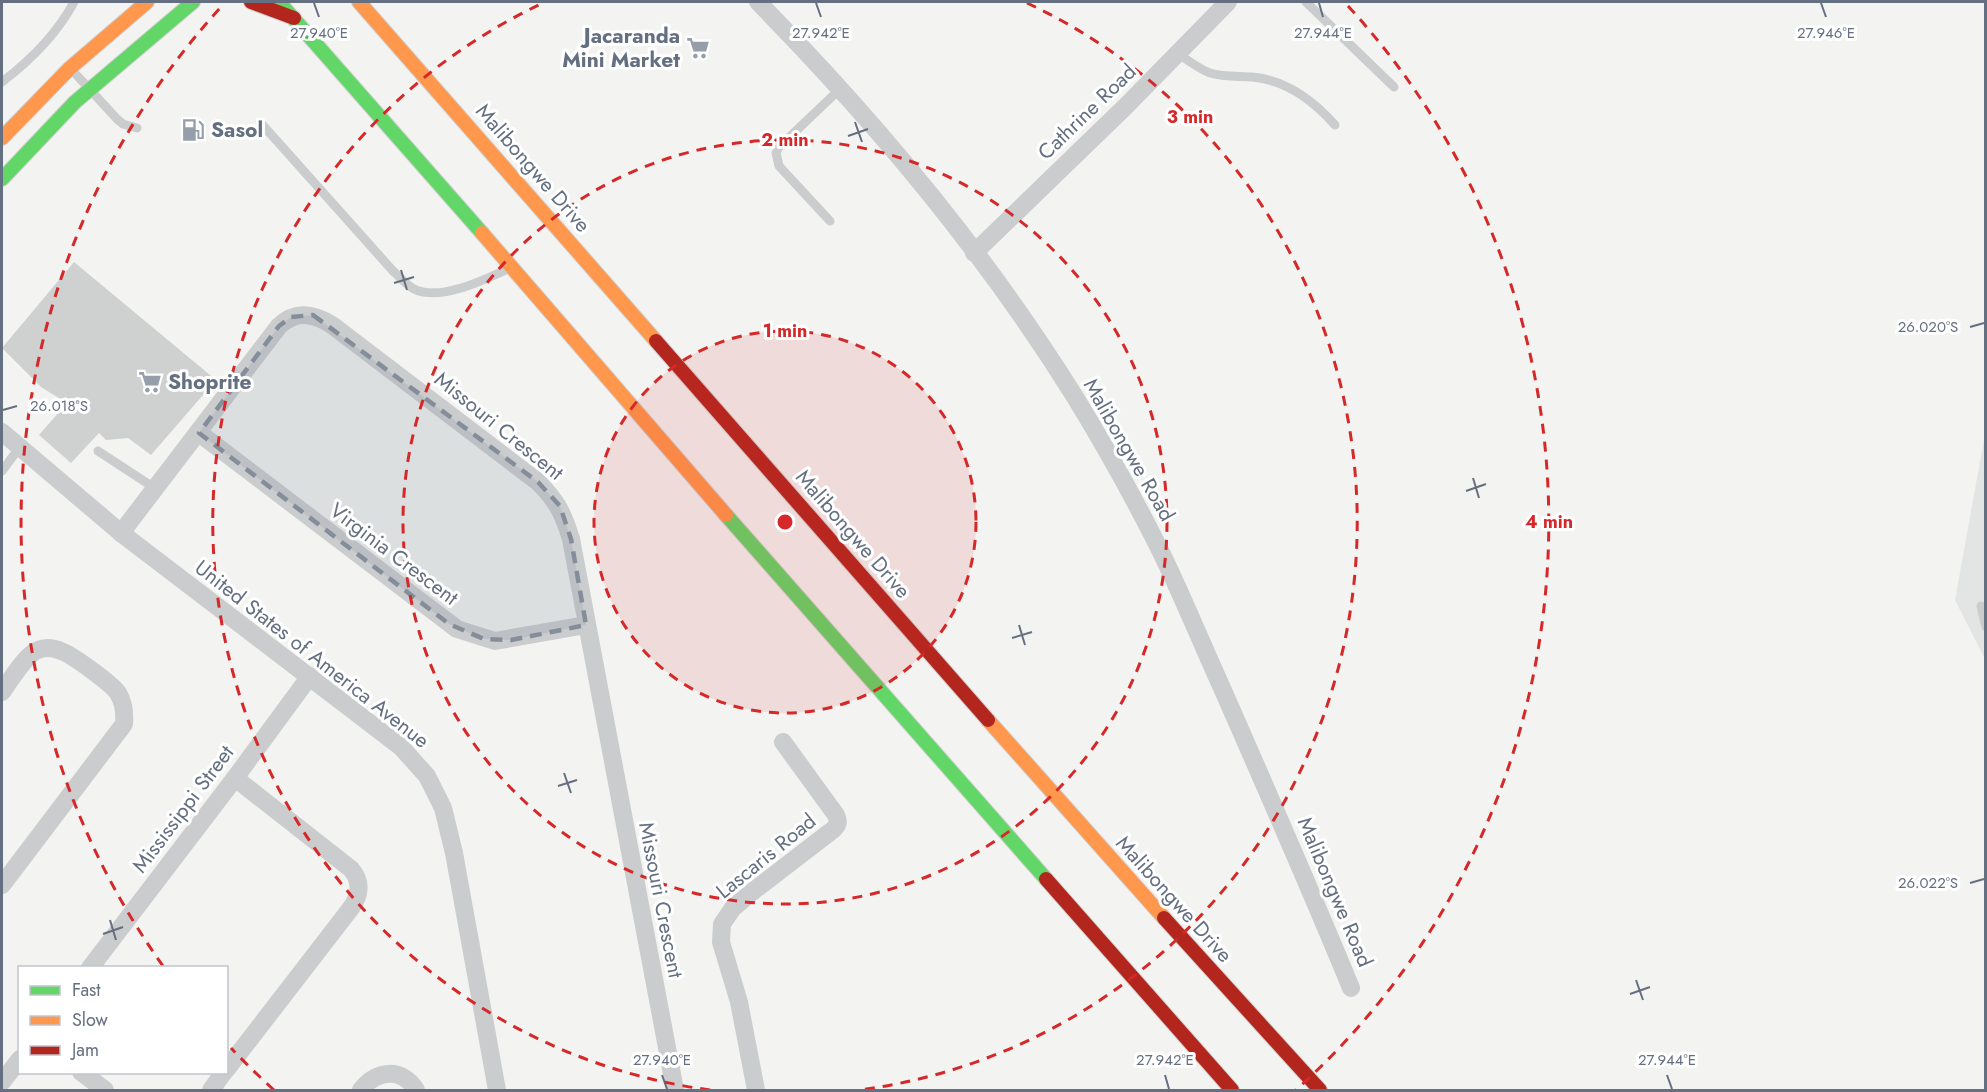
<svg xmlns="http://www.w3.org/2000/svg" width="1987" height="1092" viewBox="0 0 1987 1092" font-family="Jost,sans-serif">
<rect width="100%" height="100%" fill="#f3f4f2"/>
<!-- built -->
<polygon fill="#e3e4e4" points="1985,434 1985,659 1955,600"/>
<!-- building -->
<polygon fill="#cfd0d0" points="74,262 216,380 151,455 128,438 106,440 99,433 71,463 39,435 67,403 41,387 2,348"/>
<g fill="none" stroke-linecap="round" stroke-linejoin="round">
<!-- fast casing -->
<g stroke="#d0d1d1" stroke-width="16">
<g id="fast">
<polyline points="279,2 482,233"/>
<polyline points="2,179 75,102 193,2"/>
<polyline points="726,515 1046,879"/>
</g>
</g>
<!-- slow casing -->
<g stroke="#d0d1d1" stroke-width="16">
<g id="slow">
<polyline points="359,2 656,341"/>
<polyline points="2,138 70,68 147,2"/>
<polyline points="482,233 726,515"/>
<polyline points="988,720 1164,918"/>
</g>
</g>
<!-- jam casing -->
<g stroke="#d0d1d1" stroke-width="16">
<g id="jam">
<polyline points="251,2 294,18"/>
<polyline points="656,341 988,720"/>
<polyline points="1046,879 1232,1090"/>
<polyline points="1164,918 1320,1090"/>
</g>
</g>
<!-- lane -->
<g stroke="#cbcccd" stroke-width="9">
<polyline points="1306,2 1394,87"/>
<path d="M1178,54c10,6 21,15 32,19 13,4 28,3 42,4 34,3 61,23 83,48"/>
<polyline points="71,69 117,119 123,124 137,128"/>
<path d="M2,82c29,-22 55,-48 72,-80"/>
<path d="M260,122l133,149c6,5 13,14 21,18 26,13 72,-10 96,-21"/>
<polyline points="830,221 779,166 776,153 779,147 840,89"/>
<polyline points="98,451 156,489"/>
<polyline points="2,471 19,448"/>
<polyline points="1981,606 1986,627"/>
</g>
<!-- street -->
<g stroke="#cbcccd" stroke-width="18">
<path d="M758,2c118,120 228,252 317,395 30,49 59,101 85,153 22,45 41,92 62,138 44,100 88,200 129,300"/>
<polyline points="974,253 1125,107 1228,2"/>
<polyline points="2,432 121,533 401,747 427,776 443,808 454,853 497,1090"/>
<polyline points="199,433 457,629 495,641 586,625"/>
<path d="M121,533l158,-207c17,-16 34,-13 53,-1l206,157c19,19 25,31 33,57l104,551"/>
<path d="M2,692c8,-11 24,-38 36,-42 7,-3 16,-2 23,1 10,3 51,33 57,42 6,10 7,20 6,31l-122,161"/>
<polyline points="90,968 235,778 310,676"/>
<path d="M226,1070l125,-162c9,-13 11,-26 0,-39l-116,-91"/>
<polyline points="81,1072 105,1090"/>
<polyline points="2,1082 20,1059"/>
<polyline points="211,1090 224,1072"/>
<path d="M361,1090c15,-20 41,-23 55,0"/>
<path d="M756,1090l-17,-88 -18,-60 1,-18 11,-16 19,-16 78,-60c7,-5 10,-9 6,-17l-53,-73"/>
</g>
<!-- fast -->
<use href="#fast" stroke="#63d668" stroke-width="14"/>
<!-- slow -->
<use href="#slow" stroke="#ff974d" stroke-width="14"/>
<!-- jam -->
<use href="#jam" stroke="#b3261e" stroke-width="14"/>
</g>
<!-- marked area -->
<path fill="#848e9b" fill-opacity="0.2" stroke="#848e9b" stroke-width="4.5" stroke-dasharray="12 8" stroke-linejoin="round" d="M313,315l225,167 22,24 11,33 15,86 -75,15 -27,-1 -35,-15 -250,-191 80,-107 12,-9z"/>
<!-- ticks -->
<path fill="none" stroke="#646f81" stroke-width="2" d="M314,3l5,14M816,3l5,14M1319,3l4,14M1821,3l5,14M855,122l7,20M848,136l20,-7M401,270l6,20M394,283l20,-6M1970,327l14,-4M3,410l14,-4M1473,478l6,20M1466,491l20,-7M1019,625l6,20M1012,638l20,-6M564,773l7,20M558,786l19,-6M1970,883l14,-4M110,920l6,20M103,934l20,-7M1636,980l7,20M1630,994l20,-7M662,1075l5,14M1165,1075l4,14M1667,1075l5,14"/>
<!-- distance rings -->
<circle cx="785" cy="522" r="191" fill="#d62828" fill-opacity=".12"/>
<g fill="none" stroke="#d62828" stroke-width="3" stroke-dasharray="10 8">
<circle cx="785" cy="522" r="191"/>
<circle cx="785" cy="522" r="382"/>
<path d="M710 1090A573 573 0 0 1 543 3M1027 3A573 573 0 0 1 860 1090"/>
<path d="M274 1090A764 764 0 0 1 231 1048M163 966A764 764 0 0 1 222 6M1348 6A764 764 0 0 1 1296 1090"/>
</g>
<!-- icons -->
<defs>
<g id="supermarket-bare" transform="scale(1.8)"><path d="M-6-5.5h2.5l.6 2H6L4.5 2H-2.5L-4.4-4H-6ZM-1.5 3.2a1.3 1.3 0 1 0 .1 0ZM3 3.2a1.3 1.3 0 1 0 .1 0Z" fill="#969ea9" stroke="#fff" stroke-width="2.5" paint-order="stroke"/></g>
<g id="fuel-bare" transform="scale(1.8)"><path d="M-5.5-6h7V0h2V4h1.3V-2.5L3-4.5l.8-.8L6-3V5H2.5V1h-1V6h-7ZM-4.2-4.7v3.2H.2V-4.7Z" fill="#969ea9" stroke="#fff" stroke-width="2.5" paint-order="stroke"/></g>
</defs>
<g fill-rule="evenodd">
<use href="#supermarket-bare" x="698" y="48"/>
<use href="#fuel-bare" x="193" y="130"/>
<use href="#supermarket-bare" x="150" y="382"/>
</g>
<g text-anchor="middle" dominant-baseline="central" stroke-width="6" stroke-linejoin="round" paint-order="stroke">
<!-- poi labels -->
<g font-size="21" font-weight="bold" fill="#646f81" stroke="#fff" text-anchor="start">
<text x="680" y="36" text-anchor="end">Jacaranda<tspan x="680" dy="24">Mini Market</tspan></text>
<text x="211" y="130">Sasol</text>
<text x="168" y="382">Shoprite</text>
</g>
<!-- street labels -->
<g font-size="21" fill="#646f81" stroke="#fff">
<text transform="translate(1087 112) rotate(-44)">Cathrine Road</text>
<text transform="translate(533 168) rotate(49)">Malibongwe Drive</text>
<text transform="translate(499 426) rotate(39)">Missouri Crescent</text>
<text transform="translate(1129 450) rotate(60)">Malibongwe Road</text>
<text transform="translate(853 534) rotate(49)">Malibongwe Drive</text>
<text transform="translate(394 554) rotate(37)">Virginia Crescent</text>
<text transform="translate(312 654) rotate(38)">United States of America Avenue</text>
<text transform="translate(183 809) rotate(-53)">Mississippi Street</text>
<text transform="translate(766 856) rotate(-39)">Lascaris Road</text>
<text transform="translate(1335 892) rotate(67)">Malibongwe Road</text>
<text transform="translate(1174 899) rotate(48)">Malibongwe Drive</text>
<text transform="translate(661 900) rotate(79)">Missouri Crescent</text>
</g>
</g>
<g font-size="15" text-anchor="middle" fill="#646f81" stroke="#fff" stroke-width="6" stroke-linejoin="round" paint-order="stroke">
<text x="319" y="38">27.940°E</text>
<text x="821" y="38">27.942°E</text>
<text x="1323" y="38">27.944°E</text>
<text x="1826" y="38">27.946°E</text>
<text x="1928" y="332">26.020°S</text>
<text x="59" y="411">26.018°S</text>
<text x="1928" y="888">26.022°S</text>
<text x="662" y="1065">27.940°E</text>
<text x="1165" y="1065">27.942°E</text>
<text x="1667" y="1065">27.944°E</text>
</g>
<circle cx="785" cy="522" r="9" fill="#d62828" stroke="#fff" stroke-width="3"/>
<g font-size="18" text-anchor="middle" font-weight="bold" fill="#d62828" stroke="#fff" stroke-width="6" stroke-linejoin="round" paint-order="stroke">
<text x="1190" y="123">3 min</text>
<text x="785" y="146">2 min</text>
<text x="785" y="337">1 min</text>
<text x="1549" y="528">4 min</text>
</g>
<!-- border -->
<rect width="1987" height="1092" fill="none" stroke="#646f81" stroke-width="6"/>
<!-- legend -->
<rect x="18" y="966" width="210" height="108" fill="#ffffff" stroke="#c1c5cd" stroke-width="1.5"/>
<rect x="30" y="986" width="30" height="9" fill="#63d668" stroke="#c1c5cd" stroke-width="1.5"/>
<text x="72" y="996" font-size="18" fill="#646f81">Fast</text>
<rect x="30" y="1016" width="30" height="9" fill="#ff974d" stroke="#c1c5cd" stroke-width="1.5"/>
<text x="72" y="1026" font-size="18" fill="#646f81">Slow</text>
<rect x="30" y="1046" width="30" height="9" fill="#b3261e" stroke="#c1c5cd" stroke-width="1.5"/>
<text x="72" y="1056" font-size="18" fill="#646f81">Jam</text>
</svg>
